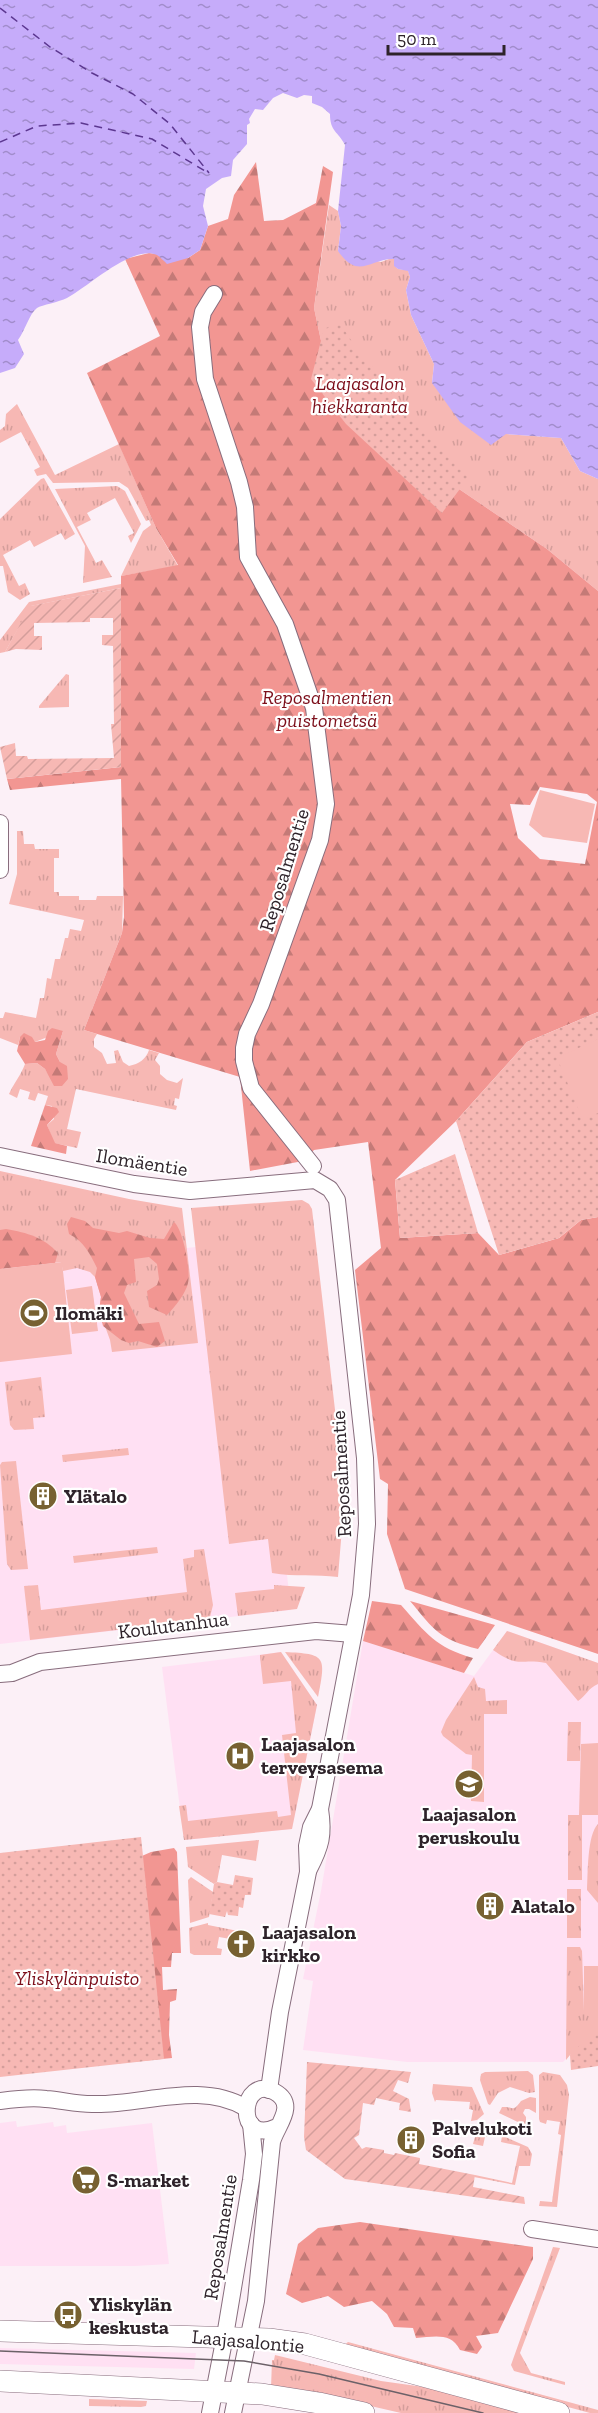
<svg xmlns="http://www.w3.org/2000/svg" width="598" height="2413" viewBox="0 0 598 2413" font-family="'Zilla Slab',serif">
<defs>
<pattern id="grass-tufts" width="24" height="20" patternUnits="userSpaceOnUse" patternTransform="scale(1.5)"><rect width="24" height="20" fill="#f7b8b4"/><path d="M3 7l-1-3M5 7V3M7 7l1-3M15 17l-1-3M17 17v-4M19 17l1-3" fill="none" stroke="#d49e9b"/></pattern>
<pattern id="forest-firs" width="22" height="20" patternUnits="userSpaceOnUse" patternTransform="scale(1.5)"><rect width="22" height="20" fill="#f29692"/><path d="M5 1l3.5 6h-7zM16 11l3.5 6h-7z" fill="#c47a77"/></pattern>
<pattern id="park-dots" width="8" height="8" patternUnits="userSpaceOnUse" patternTransform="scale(1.5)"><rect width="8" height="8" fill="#f7b8b4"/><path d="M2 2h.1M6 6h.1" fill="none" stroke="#d49e9b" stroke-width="1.8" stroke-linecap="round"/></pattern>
<pattern id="garden-furrows" width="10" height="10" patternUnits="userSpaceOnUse" patternTransform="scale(1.5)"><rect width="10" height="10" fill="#f7b8b4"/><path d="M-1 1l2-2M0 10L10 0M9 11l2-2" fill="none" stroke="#d49e9b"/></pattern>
<pattern id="water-ripples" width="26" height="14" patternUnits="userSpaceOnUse" patternTransform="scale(1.5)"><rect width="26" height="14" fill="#c6acfa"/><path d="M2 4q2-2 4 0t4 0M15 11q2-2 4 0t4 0" fill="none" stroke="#a18ccb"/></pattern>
</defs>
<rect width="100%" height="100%" fill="#fcf0f7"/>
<!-- built -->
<g fill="#ffe0f3">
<polygon points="249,1241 291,1610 0,1644 0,1269"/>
<polygon points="507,1631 598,1663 598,2027 563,2062 407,2062 303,2050 313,1981 303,1979 321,1891 363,1641 474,1676"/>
<polygon points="281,1652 317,1705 292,1829 184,1840 162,1667"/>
<polygon points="16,2121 17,2127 53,2122 54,2127 66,2125 67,2133 152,2123 169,2264 135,2266 0,2266 0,2123"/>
<polygon points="0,2348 196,2353 194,2369 0,2364"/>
</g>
<!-- grass -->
<g fill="url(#grass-tufts)">
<polygon points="329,205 338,211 341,226 338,251 381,262 389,259 395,259 395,266 398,269 408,270 410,277 406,290 411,315 434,364 432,383 506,434 561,438 580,471 598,479 598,591 547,549 437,474 327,369 314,308"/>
<polygon points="17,404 55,475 119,444 156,528 178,566 121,576 143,531 151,525 149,520 146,521 128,488 119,482 53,483 46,474 37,476 34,470 40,467 21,432 0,443 0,430 5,426 6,414"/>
<polygon points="44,478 75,534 65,540 61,533 34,547 30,540 3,555 19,586 25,583 30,594 20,600 8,592 3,566 0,566 0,519 41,479"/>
<polygon points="117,486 125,491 141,524 131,543 128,536 134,533 115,498 87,513 91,520 77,527 96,563 102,560 112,577 83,583 85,546 55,489"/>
<polygon points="121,584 121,588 31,606 5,652 0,653 0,640 29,602"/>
<polygon points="66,674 69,675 69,707 39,708 39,706"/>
<path d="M17,831h6l1,13h10l1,5h24v9h-5v34h5v4h20v4h17l1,-4h26l-1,37 -38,97 13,4 -3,5v8l8,6 5,11 9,-1 -2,-12 4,-1 5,12 6,4c10,-2 17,-7 20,-16l10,3 -4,7 5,6v8l7,6 10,3 6,-5 -4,21 -4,-1 -1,7 3,1 -1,4 -100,-21 -9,40 14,3 -4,16 -23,-5 -7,-18 7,-6 -2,-13 -7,-1 3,-9 -10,-3 -3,8 -7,-2 2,-7 -10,-3 -3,9 -8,-4c5,-11 12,-19 16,-30l12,-1 8,6 6,9 9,-16 -4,-8 7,-23 -28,11 -15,-5 -2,8 -18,-7v-20h3l2,-6 31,6 4,-20h4l3,-20 4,1 4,-20h5l5,-21h3l2,-9 11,2 3,-11 -75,-16 8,-30z"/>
<polygon points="0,1171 129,1199 182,1208 198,1343 112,1352 110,1340 99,1310 101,1297 95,1277 90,1272 77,1268 63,1271 61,1262 0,1269"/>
<path d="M302,1200l7,4 3,5 30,262v57l-4,49c-22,-3 -43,0 -66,-4l-4,-34 -39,5 -38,-336z"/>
<polygon points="41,1377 45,1417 33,1418 34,1429 14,1430 10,1425 5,1382"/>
<polygon points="128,1448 129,1455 63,1462 62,1455"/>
<polygon points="16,1461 28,1569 11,1570 7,1564 0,1465 2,1462"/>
<polygon points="157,1547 158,1553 74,1563 73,1556"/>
<polygon points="204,1549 213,1605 210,1617 204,1620 30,1640 24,1586 38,1585 41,1610 187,1592 183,1559 194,1557 194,1550"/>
<polygon points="274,1585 305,1587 297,1609 238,1616 235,1593 274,1589"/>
<path d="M507,1631l91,32v21c-10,4 -12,12 -20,17l-32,-38c-27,-5 -26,6 -53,-13z"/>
<polygon points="281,1652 317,1705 292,1829 184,1840 179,1806 186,1805 188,1821 277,1811 278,1817 291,1815 282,1735 296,1733 291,1681 263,1684 260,1657 260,1655"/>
<path d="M285,1652c41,2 41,4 33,45z"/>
<polygon points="474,1677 478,1687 485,1689 486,1701 507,1700 507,1714 484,1714 484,1802 471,1801 472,1755 466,1754 443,1736 441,1732 446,1720"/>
<polygon points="568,1722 581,1722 580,1761 567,1761"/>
<rect x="568" y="1815" width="14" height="65"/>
<path d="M598,1824v79l-11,-13c1,-17 0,-55 11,-66z"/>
<polygon points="259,1840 256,1861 222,1855 217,1882 214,1884 188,1867 186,1847"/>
<polygon points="191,1877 213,1892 209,1917 190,1923 188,1880"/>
<rect x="567" y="1889" width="14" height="49"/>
<polygon points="208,1923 208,1925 238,1931 236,1940 219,1937 217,1948 222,1949 221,1955 194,1955 190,1953 189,1928"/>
<polygon points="567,1947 580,1947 582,1951 584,2011 598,2012 598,2045 570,2055 566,2060"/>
<polygon points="528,2071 533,2075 535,2092 529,2093 510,2087 498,2093 490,2105 488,2104 480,2080 481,2074 485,2072"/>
<polygon points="543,2072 560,2075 567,2085 569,2095 557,2207 539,2206 540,2201 552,2202 561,2135 558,2134 560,2122 547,2120 546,2124 540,2122 539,2119 539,2075"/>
<polygon points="433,2084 472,2087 484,2114 477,2120 471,2121 473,2110 469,2109 470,2102 436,2100 435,2102 432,2093"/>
<path d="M530,2097l6,1v15l-7,-4h-4l-2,4 3,4v9l-27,-13 3,-6c13,-1 10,6 19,-6z"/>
<polygon points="482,2129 487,2129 528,2147 532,2154 530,2166 519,2166 515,2185 474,2177 475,2175 512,2183 520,2146 501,2142 502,2136 485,2137 483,2146 473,2144 476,2133"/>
<polygon points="553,2247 560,2248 520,2353 531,2373 565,2382 565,2385 514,2371 511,2365"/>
<polygon points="348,2342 598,2410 598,2413 590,2413 343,2346"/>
<polygon points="275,2355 381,2381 431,2388 526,2413 401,2413 336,2398 271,2388 272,2360 274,2360"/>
<polygon points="89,2399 147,2401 146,2406 141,2407 89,2406"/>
</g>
<!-- forest -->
<g fill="url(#forest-firs)" fill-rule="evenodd">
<path d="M256,162l8,59 19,-1 33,-17 7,-37 10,6 -19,136 13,61 110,105 110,75 51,42v421l-71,30 -71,79 -61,59 5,58 78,-5 21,22 60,-17 22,-18 17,-3v437l-193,-65 -18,-55 1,-50 -8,-5 -25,-209 26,-22 -13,-106 -54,8 -11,11 -53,10 -10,-94 -156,-47 38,-97 2,-16 -3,-138 -111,11 -3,-11 114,-12v-191l57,-11 -22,-37 -69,-155 73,-37 -35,-77 24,-6 39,5 12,-8 8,-24 20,-7 6,-24zM540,787l47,7 10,8 -12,62 -45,-5 -22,-21 -8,-34 20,1z"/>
<polygon points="52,1028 63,1031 56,1054 60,1062 67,1066 68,1079 62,1086 54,1086 45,1069 37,1063 25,1064 17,1051 20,1037 24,1033 32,1037 35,1042 45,1040 48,1031"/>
<polygon points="45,1105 57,1108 59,1112 47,1125 55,1143 67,1146 66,1154 31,1146"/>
<path d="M71,1217l14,4 8,7 26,5 8,-2 23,7 14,1 10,-17c9,7 17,49 14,61 -2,10 -13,24 -21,32l-18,-8 -2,-16 10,-6 2,-6 -2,-15 -8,-7 -15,2 2,23 -9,3 -3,8 15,31 20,-2 6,19 -8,6 -19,-6 -9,2 -8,-3 -18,-14 -4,-16 2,-13 -6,-20 2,-9c-7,-14 -13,-27 -28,-34l-2,-10z"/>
<path d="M6,1229c22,4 37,8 52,24l-3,10 -55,6v-39z"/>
<path d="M372,1601l29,4c26,29 34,42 72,53l-9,15 -101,-32z"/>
<path d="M410,1601l85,24 -17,24c-39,-10 -43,-18 -68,-48z"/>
<polygon points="174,1848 177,1852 181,1953 172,1953 171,1967 162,1967 163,1990 177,1989 176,2000 170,2002 169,2035 172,2058 72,2068 84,2055 135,1859 151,1852"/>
<path d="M360,2222l173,25v12l-35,74 -22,3 6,11 -5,7 -17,-4c-9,-18 -26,-13 -44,-12l-3,-10 -19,-1 -7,-13 -15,-13 -28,6 -16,-11 -26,7 -16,-9 12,-50 20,-16z"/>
</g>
<!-- park -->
<g fill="url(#park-dots)">
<polygon points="339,322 363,358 392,382 392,395 471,474 442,513 346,424 311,379 324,329"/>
<polygon points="598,1012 598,1217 581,1220 559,1238 499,1255 456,1121 527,1042"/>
<polygon points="455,1154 478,1233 400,1238 395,1180"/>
<polygon points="141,1837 164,2059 0,2077 0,1853"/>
<polygon points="235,1875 253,1878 251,1895 245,1895 243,1908 239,1907 238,1916 228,1915 227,1911 225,1917 209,1914 214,1884 217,1882 233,1885"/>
<polygon points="598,2027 598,2066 571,2070 570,2055"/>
</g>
<!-- garden -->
<g fill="url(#garden-furrows)">
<polygon points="121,588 121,767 7,779 0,747 15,743 16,756 27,756 28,759 114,758 111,724 114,724 113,646 102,645 102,635 113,635 113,618 90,618 90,622 34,623 34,636 42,636 42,650 16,649 5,652 30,606"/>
<polygon points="307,2062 411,2072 408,2083 398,2080 393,2091 409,2099 411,2112 399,2110 400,2103 376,2098 374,2105 363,2103 359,2135 354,2138 362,2149 366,2147 384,2150 384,2153 394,2155 395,2153 420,2158 419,2164 475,2175 473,2187 524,2197 525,2204 345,2179 306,2150 304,2137"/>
</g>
<!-- pitch -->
<g fill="#f7b8b4">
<polygon points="540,790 595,804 587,843 543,837 529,825"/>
<polygon points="598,1039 598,1113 583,1120 557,1058"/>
<polygon points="62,1262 72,1354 0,1362 0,1269"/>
<polygon points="92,1286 98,1331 72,1334 66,1290"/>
<polygon points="598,1743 598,1815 579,1815 581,1744"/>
<rect x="584" y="1966" width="14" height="46"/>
</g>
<!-- water -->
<path fill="url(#water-ripples)" d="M0,0h598v479l-18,-8 -19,-33 -55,-4 -15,11 -31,-23 -28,-39 2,-19 -23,-49 -5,-25 4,-13 -2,-6 -10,-2 -4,-3v-7c-24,-1 -35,22 -56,-8l3,-25 -3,-15 7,-66c-7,-14 -15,-13 -15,-31l-8,-7 -10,-4v-7l-8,-1 -7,3 -14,-5 -10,5 -10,12 -8,-1 -6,10 1,4 -3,2v19l-14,16 -2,16 -9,2 -16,11 -3,17 5,20 -8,24 -12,8 -21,6c-3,-3 -7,-7 -10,-9 -24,-11 -69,32 -90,43 -8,4 -25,7 -30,10 -8,6 -12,23 -19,32l6,14 -9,14 -15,5z"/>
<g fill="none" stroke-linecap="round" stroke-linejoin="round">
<!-- ferry -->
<g stroke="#5c3790" stroke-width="1.5" stroke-dasharray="8 6" stroke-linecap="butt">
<polyline points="0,8 50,47 92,73 133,94 170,124 209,173"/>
<polyline points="0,142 37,126 81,123 152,139 205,171"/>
</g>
<!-- minor casing -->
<g stroke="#886d7d" stroke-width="18">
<g id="minor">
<polyline points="214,294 203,312 200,327 205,379 239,482 245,507 248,557 285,624 314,708 326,804 320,840 261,1004 247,1034 244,1048 244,1061 251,1088 313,1166"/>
<polyline points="0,823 0,870"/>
<polyline points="0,1156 134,1184 190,1191 315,1180 330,1189 337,1200 365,1458 367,1524 361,1595 320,1809 311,1827 307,1846 308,1872 280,2012 269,2090"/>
<polyline points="0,1674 12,1673 40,1662 316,1631 353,1634"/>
<path d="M309,1869c12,-23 15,-34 11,-60"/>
<path d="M0,2101c15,-2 31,-4 46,-2 15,1 30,5 46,5 50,2 108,-24 154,4"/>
<polyline points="532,2229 598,2239"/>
<polyline points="210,2413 225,2336 251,2180 254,2154 251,2124"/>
<path d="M233,2413l23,-112 16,-159c4,-16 26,-37 3,-50 -35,-19 -41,55 2,35"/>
</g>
</g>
<!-- major casing -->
<g stroke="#886d7d" stroke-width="22">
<g id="major">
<polyline points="0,2331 269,2339 305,2344 559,2413"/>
<polyline points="0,2381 262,2394 319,2403 364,2413"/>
</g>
</g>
<!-- minor -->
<use href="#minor" stroke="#fff" stroke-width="16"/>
<!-- major -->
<use href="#major" stroke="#fff" stroke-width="21"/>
<!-- tram -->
<polyline stroke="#6c6168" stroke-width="1.5" points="0,2351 244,2361 319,2374 483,2413"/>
</g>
<!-- icons -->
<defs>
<g id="stadium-disc" transform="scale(1.5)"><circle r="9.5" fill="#776131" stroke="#fff"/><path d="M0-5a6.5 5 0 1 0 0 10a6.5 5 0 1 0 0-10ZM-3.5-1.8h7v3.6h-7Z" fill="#fff"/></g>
<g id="building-disc" transform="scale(1.5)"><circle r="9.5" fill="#776131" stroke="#fff"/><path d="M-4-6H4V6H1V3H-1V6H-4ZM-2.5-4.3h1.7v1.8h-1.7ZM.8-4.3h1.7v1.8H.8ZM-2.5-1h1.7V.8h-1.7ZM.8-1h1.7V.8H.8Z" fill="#fff"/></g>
<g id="hospital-disc" transform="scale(1.5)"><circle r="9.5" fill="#776131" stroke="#fff"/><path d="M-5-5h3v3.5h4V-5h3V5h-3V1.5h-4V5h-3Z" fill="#fff"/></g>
<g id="school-disc" transform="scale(1.5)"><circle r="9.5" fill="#776131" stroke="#fff"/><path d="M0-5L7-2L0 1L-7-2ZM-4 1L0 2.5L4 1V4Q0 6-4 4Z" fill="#fff"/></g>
<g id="church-disc" transform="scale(1.5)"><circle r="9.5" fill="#776131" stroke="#fff"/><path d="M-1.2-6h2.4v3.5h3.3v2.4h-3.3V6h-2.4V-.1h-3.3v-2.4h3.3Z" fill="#fff"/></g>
<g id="supermarket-disc" transform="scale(1.5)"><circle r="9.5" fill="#776131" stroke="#fff"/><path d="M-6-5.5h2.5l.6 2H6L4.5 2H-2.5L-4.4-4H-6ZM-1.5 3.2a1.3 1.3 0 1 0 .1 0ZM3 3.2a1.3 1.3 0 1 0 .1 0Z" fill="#fff"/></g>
<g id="bus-disc" transform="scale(1.5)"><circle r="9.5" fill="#776131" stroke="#fff"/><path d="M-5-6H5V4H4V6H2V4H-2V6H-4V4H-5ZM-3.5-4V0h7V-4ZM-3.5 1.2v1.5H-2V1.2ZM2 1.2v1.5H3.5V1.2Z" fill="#fff"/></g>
</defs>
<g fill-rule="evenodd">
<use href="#stadium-disc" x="34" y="1313"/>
<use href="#building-disc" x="43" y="1496"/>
<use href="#hospital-disc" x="240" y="1756"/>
<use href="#school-disc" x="469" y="1784"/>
<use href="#building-disc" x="490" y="1906"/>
<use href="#church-disc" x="241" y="1944"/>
<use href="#building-disc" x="411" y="2140"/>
<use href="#supermarket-disc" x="86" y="2180"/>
<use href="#bus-disc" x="68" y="2315"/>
</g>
<g text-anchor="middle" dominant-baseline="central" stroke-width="4.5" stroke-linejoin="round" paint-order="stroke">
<!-- park labels -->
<g font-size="20" font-style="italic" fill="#7c0e1a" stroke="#fff">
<text x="360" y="383">Laajasalon<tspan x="360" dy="23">hiekkaranta</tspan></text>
<text x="327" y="697">Reposalmentien<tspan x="327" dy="23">puistometsä</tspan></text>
<text x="77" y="1978">Yliskylänpuisto</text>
</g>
<!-- street labels -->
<g font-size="20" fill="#2e232a" stroke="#fff">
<text transform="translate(284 870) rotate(-73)">Reposalmentie</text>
<text transform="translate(142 1162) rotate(9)">Ilomäentie</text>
<text transform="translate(341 1474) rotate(-93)">Reposalmentie</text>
<text transform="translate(173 1625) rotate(-7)">Koulutanhua</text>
<text transform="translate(220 2237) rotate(-81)">Reposalmentie</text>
<text transform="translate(248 2341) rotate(5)">Laajasalontie</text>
</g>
<!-- poi labels -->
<g font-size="20" font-weight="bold" fill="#2e232a" stroke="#fff" text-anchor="start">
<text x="55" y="1313">Ilomäki</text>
<text x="64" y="1496">Ylätalo</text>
<text x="261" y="1744">Laajasalon<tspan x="261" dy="23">terveysasema</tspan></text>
<text x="469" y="1814" text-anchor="middle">Laajasalon<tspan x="469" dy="23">peruskoulu</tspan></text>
<text x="511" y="1906">Alatalo</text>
<text x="262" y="1932">Laajasalon<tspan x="262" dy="23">kirkko</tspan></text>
<text x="432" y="2128">Palvelukoti<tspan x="432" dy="23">Sofia</tspan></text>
<text x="107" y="2180">S-market</text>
<text x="89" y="2304">Yliskylän<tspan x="89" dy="23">keskusta</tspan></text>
</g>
</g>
<!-- scale -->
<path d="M388 45v9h116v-9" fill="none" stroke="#2e232a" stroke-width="3"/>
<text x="397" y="45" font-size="18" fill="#2e232a" stroke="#ffffff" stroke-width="4.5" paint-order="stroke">50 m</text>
</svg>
